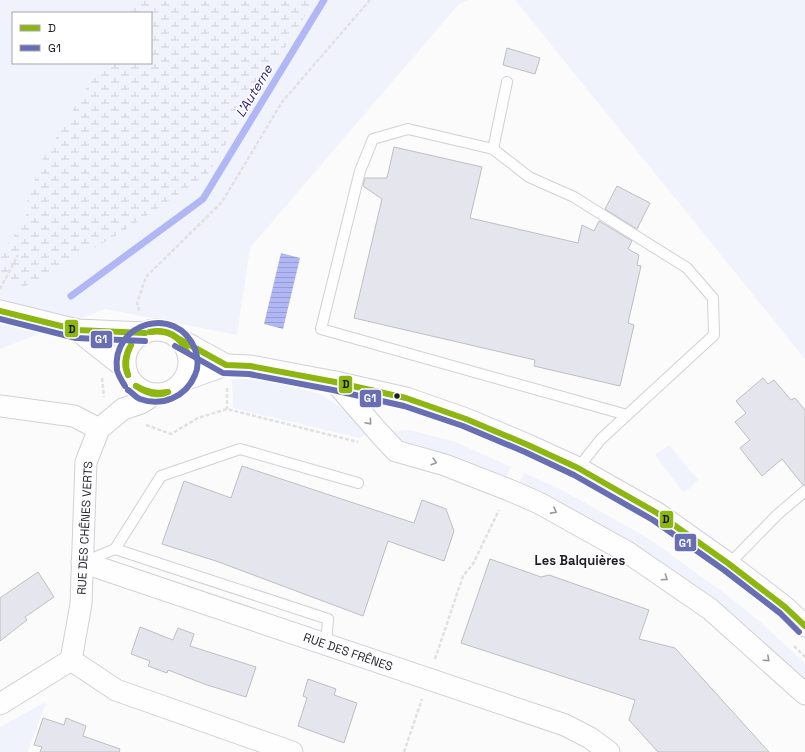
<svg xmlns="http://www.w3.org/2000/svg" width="805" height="752" viewBox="0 0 805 752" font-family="'Space Grotesk',sans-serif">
<defs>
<pattern id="wetland-marsh" width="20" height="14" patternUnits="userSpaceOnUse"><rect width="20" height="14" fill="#f1f3fc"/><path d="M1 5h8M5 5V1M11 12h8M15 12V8" fill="none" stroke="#ced0d8"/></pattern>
<pattern id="water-rules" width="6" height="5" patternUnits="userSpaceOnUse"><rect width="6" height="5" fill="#b1b7f4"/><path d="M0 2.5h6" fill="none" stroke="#989dd1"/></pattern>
</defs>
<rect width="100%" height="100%" fill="#fbfbfb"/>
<!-- green -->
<g fill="#f1f3fc" fill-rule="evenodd">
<path d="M0,0h470l-11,4 -209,244 -13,87 -132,-26 -105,40zM13,13h138v50h-138z"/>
<polygon points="515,0 805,0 805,359"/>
<polygon points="232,379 266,379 320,394 350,413 370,433 359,438 233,408"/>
<polygon points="410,430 453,441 511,467 505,479 462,459 401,440 391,431"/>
<polygon points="669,445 698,480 689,489 683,492 655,455"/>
<polygon points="524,473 560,489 648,538 728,596 759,621 805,663 805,682 750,630 690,582 622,538 518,485"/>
<polygon points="46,702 28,752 0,752 0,727"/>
</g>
<!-- wetland -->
<polygon fill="url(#wetland-marsh)" points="134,0 315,0 260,87 207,175 119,234 24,287 0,276 0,254 25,222 28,199 41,162 102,63 151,63 151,13 131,13"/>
<!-- water -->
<polygon fill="url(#water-rules)" points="281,253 300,258 283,329 264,324"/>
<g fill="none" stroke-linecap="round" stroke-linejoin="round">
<!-- stream -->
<polyline stroke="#b1b7f4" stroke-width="7" points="71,296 203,199 324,0"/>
</g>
<!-- building -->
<g fill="#e5e6ed" stroke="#bebec3">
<polygon points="507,48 540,58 535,74 503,65"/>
<polygon points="394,147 482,167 470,218 578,243 582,225 594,231 599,221 632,241 628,249 639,255 637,265 641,266 628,323 634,325 620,386 534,366 535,360 354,318 382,199 363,186 365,178 387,178"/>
<polygon points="617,186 650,203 637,229 605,209"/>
<polygon points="763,378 768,384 774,380 791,400 795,398 805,410 805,485 803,485 782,459 762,476 740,448 750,440 735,422 746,413 736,401"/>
<polygon points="242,466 414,523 422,500 446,509 454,531 444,561 388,541 363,616 216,561 162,544 184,481 231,498"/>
<polygon points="490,559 541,577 549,575 649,610 639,639 675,648 769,752 658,752 629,720 635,700 461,643"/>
<polygon points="38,572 54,597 25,617 27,620 0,641 0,598"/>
<polygon points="140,627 173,640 178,628 194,634 190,646 256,667 246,697 207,685 168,670 167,673 148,666 150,661 131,654"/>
<polygon points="308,679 336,689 334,695 357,703 344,743 298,726 307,698 303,696"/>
<polygon points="43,718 64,725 66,718 86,726 83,736 120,749 119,752 40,752 42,747 34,745"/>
</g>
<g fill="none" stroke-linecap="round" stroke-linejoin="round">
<!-- lane casing -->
<g stroke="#d0d1d5" stroke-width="12">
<g id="lane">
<polyline points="493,149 507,82"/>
<polyline points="578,468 601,439 714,335 713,298 687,268 574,197 529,177 493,149 408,129 373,139 360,171 321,329 627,415"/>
<polyline points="115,549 328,619 326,645"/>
<polyline points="86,561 115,549 161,476 240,449 358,483"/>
<polyline points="729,564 777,515 805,491"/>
</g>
</g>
<!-- street casing -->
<g stroke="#d0d1d5" stroke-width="23">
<g id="street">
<polyline points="0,311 77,330 145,333"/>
<circle cx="157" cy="362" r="32"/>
<polyline points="77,330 125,368"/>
<polyline points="179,339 226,365 250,366 335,382 406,398 466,419 528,445 578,468 657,513 729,564 785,607 805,626"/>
<polyline points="184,380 226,365"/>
<polyline points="335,382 380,434 396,451 445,465 509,490 539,503 627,552 710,609 805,694"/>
<polyline points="0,406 74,416 99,429"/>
<polyline points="82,562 565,725 590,738 609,752"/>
<polyline points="71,660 116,690 292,752"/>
<polyline points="0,704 71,660 81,604 86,462 99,429 123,409 141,403 155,394"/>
</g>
</g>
<!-- path -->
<g stroke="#e1e1e1" stroke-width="2.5" stroke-dasharray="4 2" stroke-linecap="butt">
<polyline points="0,289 18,255"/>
<polyline points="139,311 137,303 146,277 222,202 282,102 370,0"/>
<polyline points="102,378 104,397"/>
<polyline points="227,388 227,409"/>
<polyline points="146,425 171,434 198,418 227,409 358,442"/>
<polyline points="794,646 805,657"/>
<polyline points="435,659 463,576 473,564 499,510"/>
<polyline points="404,752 422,699"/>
</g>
<!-- lane -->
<use href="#lane" stroke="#fefefe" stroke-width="10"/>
<!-- street -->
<use href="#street" stroke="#fefefe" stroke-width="21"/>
<!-- bus-1 casing -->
<g stroke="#fff" stroke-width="9">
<g id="bus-1">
<polyline points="0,311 77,330 145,333"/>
<path d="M150,332c16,-4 31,4 37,20"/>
<path d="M150,332c17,-2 29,3 37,20"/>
<polyline points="179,339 226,365 250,366 335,382 406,398 466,419 528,445 578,468 657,513 729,564 785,607 805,626"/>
<path d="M128,375c-5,-10 -3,-20 3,-30"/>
<path d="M128,375c-4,-11 -2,-20 3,-30"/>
<path d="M136,386c11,6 19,8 32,6"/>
<path d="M136,386c9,7 21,11 32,6"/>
</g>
</g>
<!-- bus-2 casing -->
<g stroke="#fff" stroke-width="9">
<g id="bus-2">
<polyline points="0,319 76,338 145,341"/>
<polyline points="175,346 223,373 249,374 333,390 404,406 463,426 525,452 574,475 653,520 724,570 780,613 799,632"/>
<path d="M125,386c-3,-5 -7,-11 -8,-16 -6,-47 59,-67 78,-21 3,9 4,18 0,26 -9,22 -33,32 -55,24 -5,-2 -8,-7 -12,-9"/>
</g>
</g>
<!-- bus-1 -->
<use href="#bus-1" stroke="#8eb610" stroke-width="6"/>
<!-- bus-2 -->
<use href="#bus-2" stroke="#686eb4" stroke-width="6"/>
</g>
<!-- one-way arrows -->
<defs><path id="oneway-chevron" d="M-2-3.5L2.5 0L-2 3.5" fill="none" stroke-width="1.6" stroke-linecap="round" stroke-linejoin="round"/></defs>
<g stroke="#99999d">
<use href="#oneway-chevron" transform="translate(369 422) rotate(49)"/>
<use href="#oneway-chevron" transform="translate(434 462) rotate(16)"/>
<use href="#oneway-chevron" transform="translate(554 511) rotate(29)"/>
<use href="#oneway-chevron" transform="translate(665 578) rotate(34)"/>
<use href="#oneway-chevron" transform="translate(767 659) rotate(42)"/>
</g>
<!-- markers -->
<circle fill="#1d1e27" stroke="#fff" stroke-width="1.5" cx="397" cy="396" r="3.5"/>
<g text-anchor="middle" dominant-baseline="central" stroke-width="3" stroke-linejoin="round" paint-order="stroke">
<!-- street labels -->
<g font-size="12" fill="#1d1e27" stroke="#fff">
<text transform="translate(85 528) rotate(-87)">RUE DES CHÊNES VERTS</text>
<text transform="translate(348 652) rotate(19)">RUE DES FRÊNES</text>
</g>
<!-- water labels -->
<g font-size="13" font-style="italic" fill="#281c80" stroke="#fff">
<text transform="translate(254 91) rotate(-59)">L'Auterne</text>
</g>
<!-- neighbourhood labels -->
<g font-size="13" font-weight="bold" fill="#1d1e27" stroke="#fff">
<text x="580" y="560">Les Balquières</text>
</g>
</g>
<g stroke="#fff" stroke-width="1.5">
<rect x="64" y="319" width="15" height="19" rx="4" fill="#8eb610"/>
<rect x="90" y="330" width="23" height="19" rx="4" fill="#686eb4"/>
<rect x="338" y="375" width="15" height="19" rx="4" fill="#8eb610"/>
<rect x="359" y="389" width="23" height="19" rx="4" fill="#686eb4"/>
<rect x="659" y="510" width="15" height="19" rx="4" fill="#8eb610"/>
<rect x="674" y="533" width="23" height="19" rx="4" fill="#686eb4"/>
</g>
<g font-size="11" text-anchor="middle" font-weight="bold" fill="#fff">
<text x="101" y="343">G1</text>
<text x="370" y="402">G1</text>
<text x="685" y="547">G1</text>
</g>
<g font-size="11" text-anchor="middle" font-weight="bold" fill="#111">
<text x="72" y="333">D</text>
<text x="346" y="388">D</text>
<text x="666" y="523">D</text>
</g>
<!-- legend -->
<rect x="12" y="12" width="140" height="52" fill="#ffffff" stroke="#a5a5a9"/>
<rect x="20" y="25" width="20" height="6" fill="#8eb610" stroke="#a5a5a9"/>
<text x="48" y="32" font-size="12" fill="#1d1e27">D</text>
<rect x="20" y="45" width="20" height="6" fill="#686eb4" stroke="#a5a5a9"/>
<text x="48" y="52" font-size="12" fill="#1d1e27">G1</text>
</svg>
